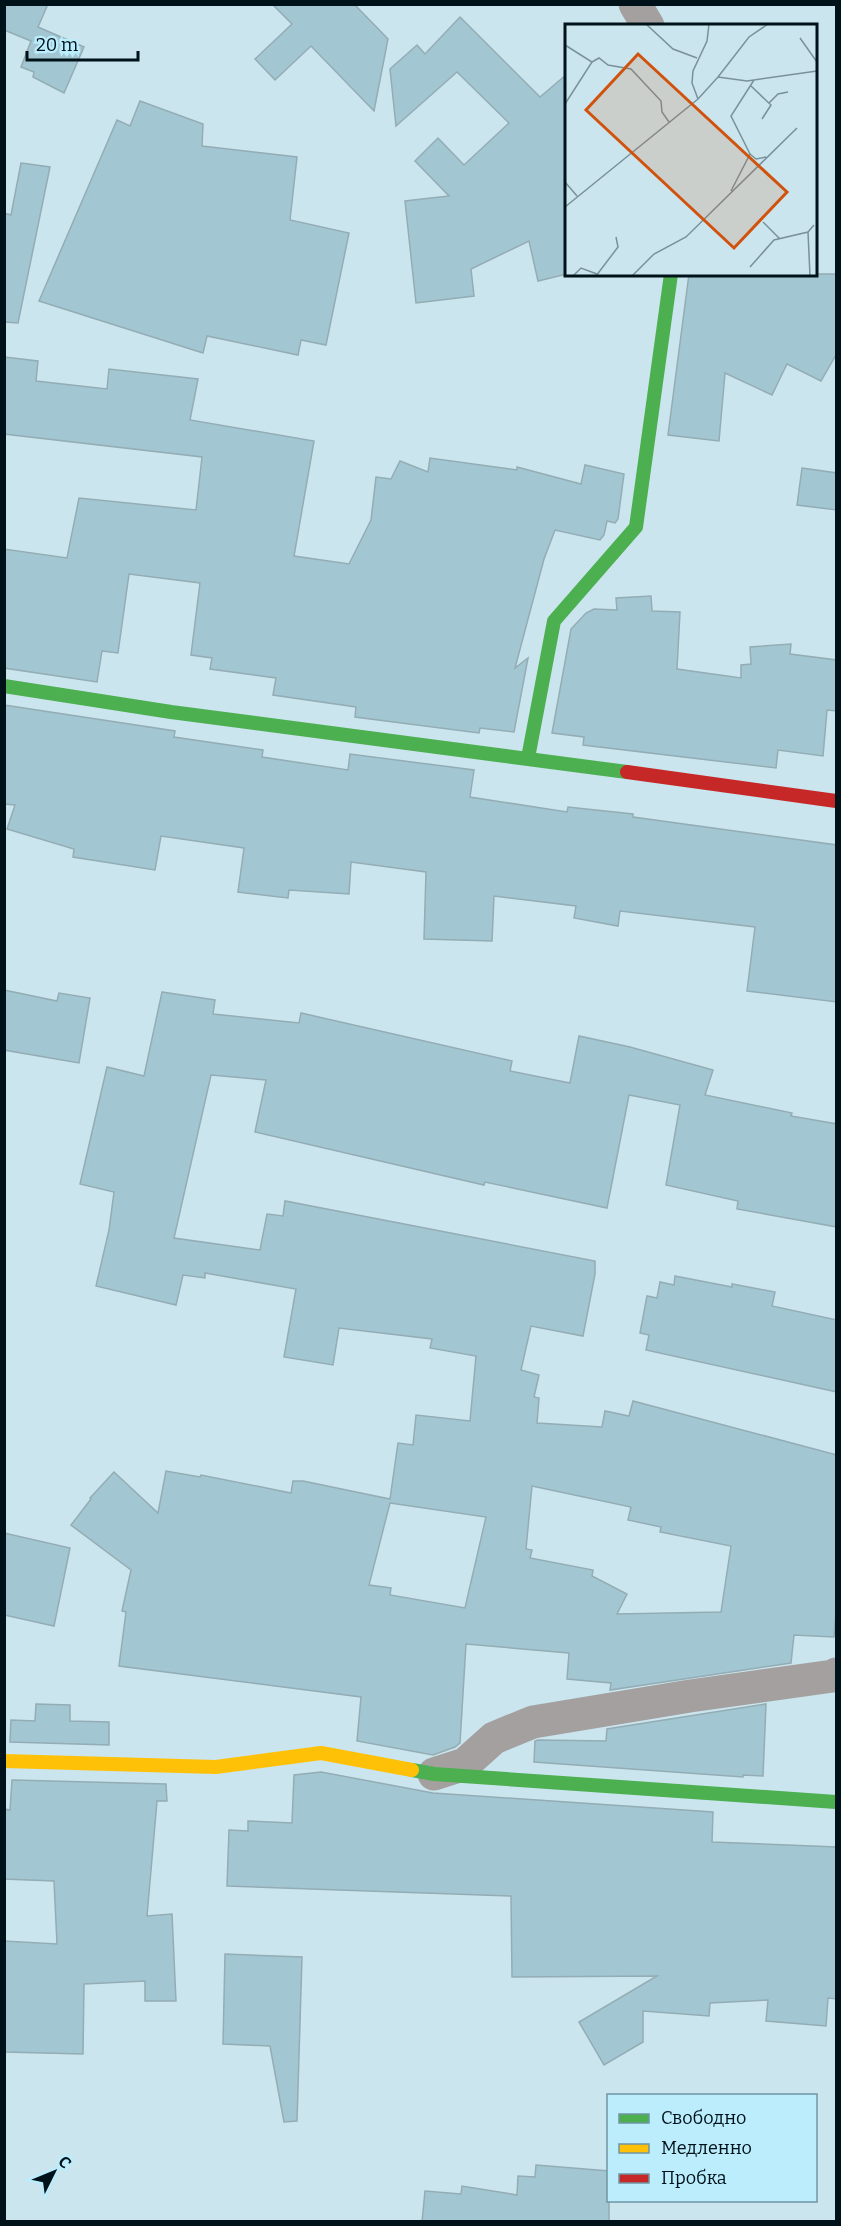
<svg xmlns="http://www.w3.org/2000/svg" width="841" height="2226" viewBox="0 0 841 2226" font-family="Bitter,serif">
<rect width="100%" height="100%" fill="#cae5ee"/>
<!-- building -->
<g fill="#a2c7d2" stroke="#94acb4" stroke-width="1.5" fill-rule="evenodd">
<polygon points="4,4 48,4 38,27 84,47 64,93 33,77 34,72 21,67 31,41 4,30"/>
<polygon points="272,4 354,4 388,39 374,111 311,46 275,80 255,59 292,24"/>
<polygon points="460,17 540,97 567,74 567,274 538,281 529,241 471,269 474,296 416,303 405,201 449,196 415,161 438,138 464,165 509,123 457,72 396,126 390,69 417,45 425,54"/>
<polygon points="140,101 203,124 202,146 297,157 290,220 349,233 326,345 301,340 298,355 207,336 203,353 39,301 117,120 130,126"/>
<polygon points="21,163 50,167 18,323 4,322 4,213 11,215"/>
<polygon points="689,274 837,274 837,353 821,381 787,364 772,395 725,373 719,441 668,435"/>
<polygon points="4,357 38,361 36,381 107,389 109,369 198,379 190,420 314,441 294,556 349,564 371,520 376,477 391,479 400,461 428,472 430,458 517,470 517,467 581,484 585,465 624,474 618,519 615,523 607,521 604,535 600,540 555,530 544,559 515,668 528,658 514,732 480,728 479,733 355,717 356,707 273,695 276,678 210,669 212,658 191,655 200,583 129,574 118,653 102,651 97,682 4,668 4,549 67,558 79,498 196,510 202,457 4,434"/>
<polygon points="802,468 837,473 837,510 797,505"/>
<polygon points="651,596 652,611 680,612 677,669 741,678 741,665 751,664 750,647 791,644 790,654 837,660 837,711 827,710 823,756 778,750 776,768 583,745 584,737 552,733 571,629 586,613 594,609 617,610 616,598"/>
<polygon points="4,705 175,731 174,737 263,750 262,757 348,770 350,754 474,770 470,797 567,812 568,807 633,814 633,817 837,845 837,1002 747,991 755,927 620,911 618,926 574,918 576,906 494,896 492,941 424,939 426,872 351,862 349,894 289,890 288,898 238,892 244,848 161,836 155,870 73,857 74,849 7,829 15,805 4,804"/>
<polygon points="4,990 57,1001 59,993 90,998 79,1063 4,1050"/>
<path d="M162,992l53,8 -2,14 86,9 2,-10 211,48 -2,10 60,12 9,-47 51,11 83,23 -8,25 87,18 -1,3 46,8v103l-100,-18 1,-8 -72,-16 14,-80 -51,-10 -22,113 -122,-26 -1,3 -229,-53 11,-52 -55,-5 -37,163 86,12 7,-36 16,2 2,-15 310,60v13l-12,62 -52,-10 -10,44 18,5 -5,22 5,1 -2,25 65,4 3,-16 24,5 4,-15 204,54v142l-3,40 -40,-2 -3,28 -181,27 1,-7 -44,-4 2,-26 -103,-9 -6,99 -5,4 -22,8 -76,-14 4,-44 -242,-31 7,-54 -4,-1 9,-41 -60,-45 20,-26 -1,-1 24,-26 44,41 8,-42 34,6 1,-2 90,18 2,-12h10l87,18 8,-56 15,2 3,-30 54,6 6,-65 -46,-8 2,-9 -93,-11 -6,37 -49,-8 12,-68 -91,-16v5l-22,-3 -7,30 -80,-19 13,-56 5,-38 -34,-8 27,-117 37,9zM532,1486l99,21 -3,13 33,7 -1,5 71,14 -10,66 -104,2 10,-20 -35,-18 1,-6 -63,-12 2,-8 -6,-1zM390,1503l96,14 -21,91 -75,-13 1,-7 -22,-3z"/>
<polygon points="675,1276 732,1287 732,1284 775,1292 772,1306 837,1320 837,1392 646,1350 649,1335 640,1333 647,1296 657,1298 660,1282 674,1285"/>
<polygon points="4,1533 70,1548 54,1626 4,1615"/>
<polygon points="36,1704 70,1705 70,1721 109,1722 109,1745 10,1742 11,1720 35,1721"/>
<polygon points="766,1704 763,1776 743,1775 743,1777 534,1762 535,1741 538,1740 606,1741 607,1729"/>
<polygon points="321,1772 433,1793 713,1812 712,1842 837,1847 837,1999 828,1998 826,2026 766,2021 768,2000 710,2003 709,2016 643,2011 643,2042 604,2065 579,2022 657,1976 512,1977 511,1896 227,1886 229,1830 248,1831 248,1821 292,1823 294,1775"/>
<polygon points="12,1780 166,1784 167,1801 157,1801 147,1916 172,1914 176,2001 145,2001 145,1981 84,1984 83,2054 4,2052 4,1941 57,1944 54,1881 4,1879 4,1809 10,1810"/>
<polygon points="225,1954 302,1957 297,2121 284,2122 270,2046 223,2044"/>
<polygon points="536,2165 609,2171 609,2222 422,2222 425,2191 461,2194 462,2186 517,2195 518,2176 535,2177"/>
</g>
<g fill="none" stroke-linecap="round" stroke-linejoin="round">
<!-- street -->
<g stroke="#a4a09f" stroke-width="33">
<polyline points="635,4 648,26"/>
<polyline points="434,1774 465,1764 494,1738 533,1722 690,1696 833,1676 836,1674"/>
</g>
<!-- fast -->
<g stroke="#4caf50" stroke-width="14">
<polyline points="4,686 171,712 627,772"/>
<polyline points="528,758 554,621 636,527 671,274"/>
<polyline points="412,1770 434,1774 836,1802"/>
</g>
<!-- slow -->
<polyline stroke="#ffc107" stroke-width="14" points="4,1761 216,1767 321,1753 412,1770"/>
<!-- jam -->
<polyline stroke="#c62828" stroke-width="14" points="627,772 836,801"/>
</g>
<!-- overview -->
<g transform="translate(565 24)">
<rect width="252" height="252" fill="#cae5ee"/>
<path fill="none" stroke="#799199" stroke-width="1.5" d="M81,0l27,25 24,9M235,14l17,24M0,21l27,17 -27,42M27,38l7,-4 9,7 23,4 30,32 1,11 7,10M153,53l31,-40 19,-13M186,62l20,19 -9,14M133,75l-6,-16 1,-12 14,-30 2,-17M204,79l9,-9 10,-2M0,126v25M185,130l6,5 10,-2M0,158l12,14M166,167l19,-37 -19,-38 23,-36M0,183l133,-108 20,-22 29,4 70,-10M198,198l17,17M243,208l2,44M185,243l24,-27 34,-8 6,-7M8,252l8,-8 16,6M31,252l22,-29 -2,-10M67,252l22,-22 32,-17 111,-109"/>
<path fill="#d1520d" fill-opacity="0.15" stroke="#d1520d" stroke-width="3" d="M73,30l149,138 -53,56 -148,-138z"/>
<rect width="252" height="252" fill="none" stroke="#001219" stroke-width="3"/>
</g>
<!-- border -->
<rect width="841" height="2226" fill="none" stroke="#001219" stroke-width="12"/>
<!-- legend -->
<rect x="607" y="2094" width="210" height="108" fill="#bbedfd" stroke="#7095a2" stroke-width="1.5"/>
<rect x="619" y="2114" width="30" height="9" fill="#4caf50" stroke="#7095a2" stroke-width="1.5"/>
<text x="661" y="2124" font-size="18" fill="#001219">Свободно</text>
<rect x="619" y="2144" width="30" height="9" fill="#ffc107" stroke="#7095a2" stroke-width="1.5"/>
<text x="661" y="2154" font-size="18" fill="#001219">Медленно</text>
<rect x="619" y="2174" width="30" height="9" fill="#c62828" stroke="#7095a2" stroke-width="1.5"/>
<text x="661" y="2184" font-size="18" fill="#001219">Пробка</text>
<!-- north arrow -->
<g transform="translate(54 2172) rotate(47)" stroke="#bbedfd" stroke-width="4.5" paint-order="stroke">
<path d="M0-4.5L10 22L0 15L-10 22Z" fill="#001219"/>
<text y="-9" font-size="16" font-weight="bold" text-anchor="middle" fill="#001219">С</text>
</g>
<!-- scale -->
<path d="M27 51v9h111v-9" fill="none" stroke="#001219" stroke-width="3"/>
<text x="36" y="51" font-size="18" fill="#001219" stroke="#bbedfd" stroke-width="4.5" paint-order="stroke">20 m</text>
</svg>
